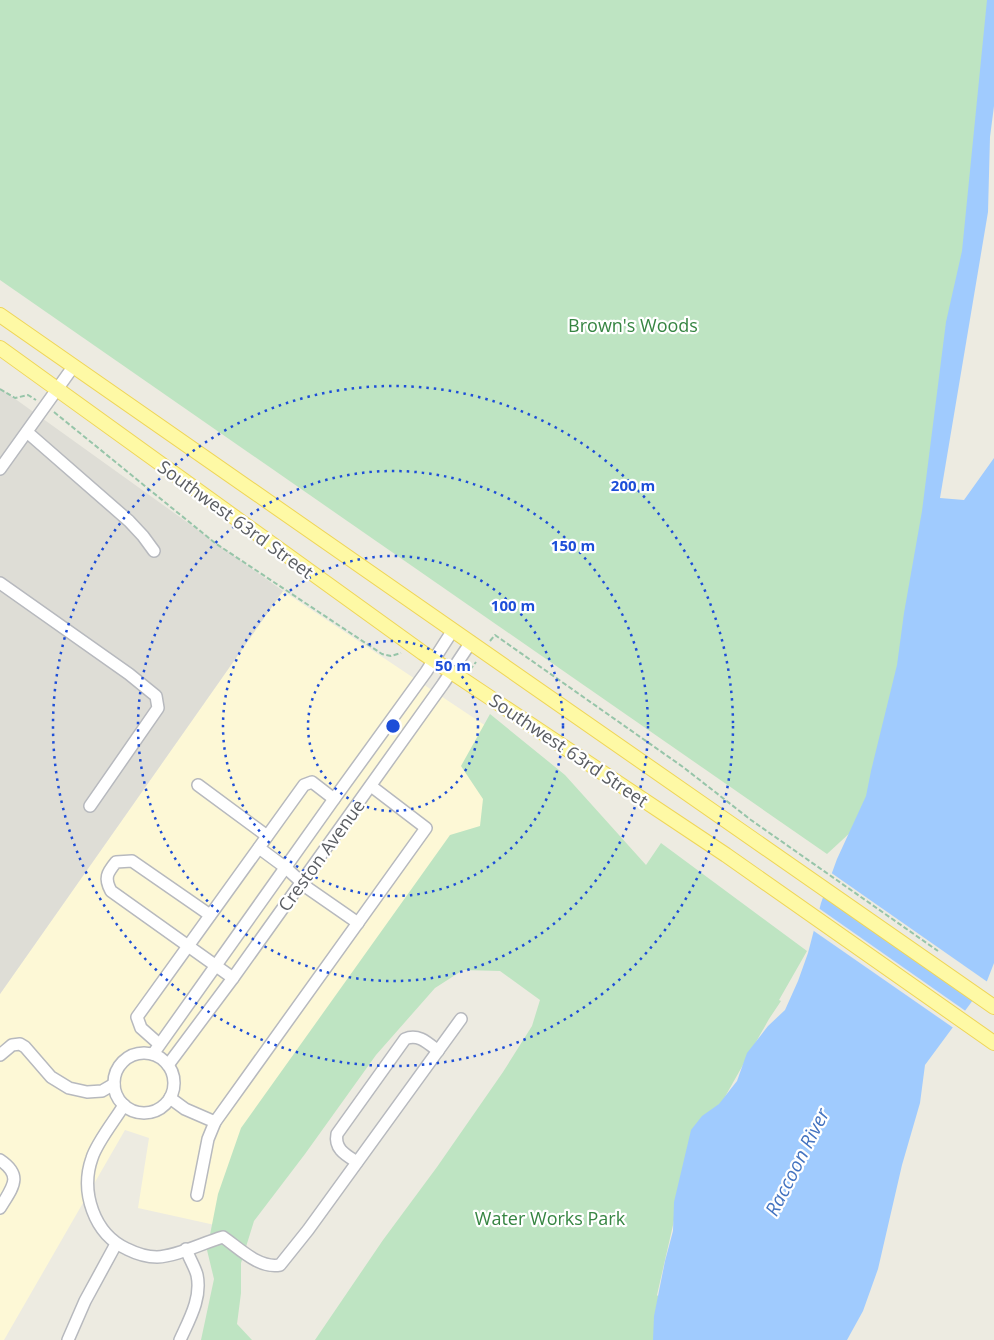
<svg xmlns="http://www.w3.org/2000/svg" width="994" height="1340" viewBox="0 0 994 1340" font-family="'Open Sans',sans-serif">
<rect width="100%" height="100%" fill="#edebe1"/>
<!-- commercial -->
<polygon fill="#fdf8d6" points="283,591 561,776 242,1231 138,1208 149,1138 125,1130 4,1340 0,1340 0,994"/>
<!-- industrial -->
<polygon fill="#deddd6" points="0,388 283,591 0,994"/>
<!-- green -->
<g fill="#bee4c2">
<polygon points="0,0 994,0 994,35 891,795 827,854 0,280"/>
<polygon points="490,714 565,775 646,865 661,843 807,951 779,1000 781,1001 769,1019 687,1164 657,1295 691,1335 690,1340 315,1340 383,1240 437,1167 503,1072 532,1026 540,1000 500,971 463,970 435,988 376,1055 305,1154 254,1221 241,1263 241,1293 237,1324 252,1340 201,1340 214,1279 207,1250 218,1194 241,1128 450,835 480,826 483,799 461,766"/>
</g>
<!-- water -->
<polygon fill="#a0cbfe" points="987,0 994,0 994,106 990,137 988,212 940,498 964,500 994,458 994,963 987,981 925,1065 920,1103 902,1165 878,1269 863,1311 847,1340 653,1340 654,1316 665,1261 673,1231 674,1202 691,1130 702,1116 719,1104 737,1081 747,1053 768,1026 785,1010 798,981 808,953 821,903 837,859 866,796 871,771 897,665 904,613 922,511 946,322 962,251"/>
<!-- pier -->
<g fill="#edebe1">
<polygon points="830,872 989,983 974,1002 821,895"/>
<polygon points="817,907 967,1012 955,1029 811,929"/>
</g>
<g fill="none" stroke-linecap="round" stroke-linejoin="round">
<!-- minor casing -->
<g stroke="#b7b9be" stroke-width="14">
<g id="minor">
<polyline points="27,432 129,521 143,536 154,551"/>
<polyline points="0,469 73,367"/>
<polyline points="0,583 129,674 156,696 158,708 90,806"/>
<polyline points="198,785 267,836"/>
<polyline points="259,848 286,868 309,889 358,923"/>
<path d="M210,915l-78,-54 -16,1c-9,11 -12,16 -5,29l122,87"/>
<polyline points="159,1044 141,1028 137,1017 304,785 312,782 334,799"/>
<circle cx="144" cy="1083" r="30"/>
<polyline points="153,1054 334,799 426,672 453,630"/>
<polyline points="0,1055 12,1045 20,1044 25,1047 51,1077 69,1088 87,1092 102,1091 114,1084"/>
<polyline points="168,1065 233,978 443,684 471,642"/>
<polyline points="170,1098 185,1109 215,1122"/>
<path d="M124,1105c-9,15 -27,37 -32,53 -12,34 2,76 35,91 10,5 19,8 30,8 21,-1 45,-14 66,-20 16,11 36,32 57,28l28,-35 153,-211"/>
<path d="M0,1160c24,16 12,28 0,48"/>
<path d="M357,1162c-11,-7 -23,-13 -20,-28l68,-95c13,-6 23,4 33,12"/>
<polyline points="197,1195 208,1139 215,1122 426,828 371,786"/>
<polyline points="68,1340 85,1301 116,1244"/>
<path d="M180,1340c9,-20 22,-42 17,-65 -2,-8 -8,-17 -11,-26"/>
</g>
</g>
<!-- major casing -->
<g stroke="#efd558" stroke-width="16">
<g id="major">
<polyline points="0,315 994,1007"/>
<polyline points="0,348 423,653 726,855 994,1043"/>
</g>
</g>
<!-- path -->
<g stroke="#97c5a9" stroke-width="2" stroke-dasharray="5 2.5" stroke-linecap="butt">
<polyline points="0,389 15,398 28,395 36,400"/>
<polyline points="54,412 215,543 382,654 391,656 401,653"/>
<polyline points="490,641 495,635 683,767 751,820 938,951"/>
<polyline points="470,670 476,662"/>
</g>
<!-- minor -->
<use href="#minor" stroke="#fff" stroke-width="11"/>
<!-- major -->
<use href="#major" stroke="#fef9a5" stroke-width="14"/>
</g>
<!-- distance rings -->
<g fill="none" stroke="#1d4ed8" stroke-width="2.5" stroke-dasharray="2.5 5">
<circle cx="393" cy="726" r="85"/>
<circle cx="393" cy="726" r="170"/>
<circle cx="393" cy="726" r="255"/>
<circle cx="393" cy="726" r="340"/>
</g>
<g text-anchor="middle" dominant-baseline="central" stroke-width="4.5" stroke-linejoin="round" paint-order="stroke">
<!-- park labels -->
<g font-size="18" fill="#368542" stroke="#fff">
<text x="633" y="325">Brown's Woods</text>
<text x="550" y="1218">Water Works Park</text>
</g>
<!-- street labels -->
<g font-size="18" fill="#5a5d62" stroke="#fff">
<text transform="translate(236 519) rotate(36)">Southwest 63rd Street</text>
<text transform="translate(569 750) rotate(34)">Southwest 63rd Street</text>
<text transform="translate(321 855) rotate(-54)">Creston Avenue</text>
</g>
<!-- water labels -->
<g font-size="19" font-style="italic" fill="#4373c0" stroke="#fff">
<text transform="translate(797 1162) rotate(-63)">Raccoon River</text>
</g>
</g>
<circle cx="393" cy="726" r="8" fill="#1d4ed8" stroke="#fff" stroke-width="2.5"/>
<g font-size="15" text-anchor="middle" font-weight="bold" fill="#1d4ed8" stroke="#fff" stroke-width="4.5" stroke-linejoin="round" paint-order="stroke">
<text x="633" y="491">200 m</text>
<text x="573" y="551">150 m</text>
<text x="513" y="611">100 m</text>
<text x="453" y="671">50 m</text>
</g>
</svg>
